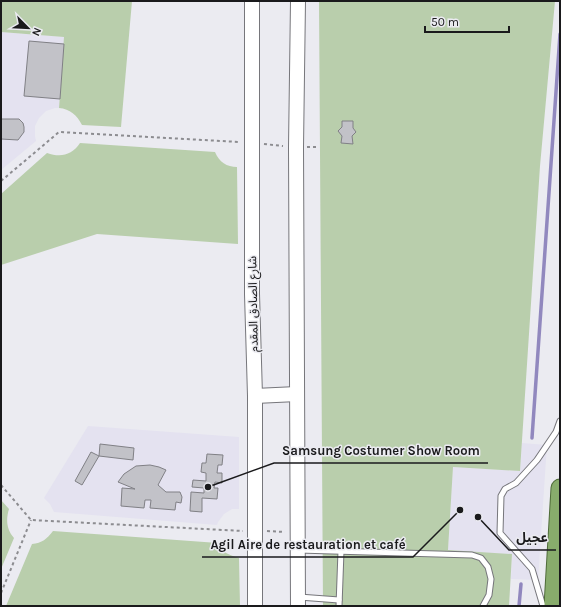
<svg xmlns="http://www.w3.org/2000/svg" width="561" height="607" viewBox="0 0 561 607" font-family="Karla,'Noto Sans Arabic',sans-serif">
<rect width="100%" height="100%" fill="#ebebf1"/>
<!-- built -->
<g fill="#e4e2f0">
<polygon points="1,32 65,37 59,108 55,108 46,111 39,118 35,126 35,136 36,141 1,170"/>
<polygon points="88,426 239,437 239,509 232,509 224,514 218,522 217,525 54,512 50,504 44,498"/>
<polygon points="522,443 547,445 538,580 511,579 512,555 448,550 453,467 520,471"/>
</g>
<!-- green -->
<g fill="#b9ceac">
<path d="M1,1h131l-11,126 -39,-2c-5,-10 -12,-16 -23,-17l5,-71 -63,-5z"/>
<polygon points="319,1 555,1 540,166 520,471 453,467 448,550 512,554 509,606 323,606"/>
<path d="M80,143l135,9c4,10 12,15 22,15l1,77 -141,-10 -96,31v-71l46,-41c14,5 25,2 33,-10z"/>
<path d="M1,500l8,9c-3,10 -3,20 5,29l-13,31z"/>
<path d="M53,531l165,12c5,10 11,12 21,15l1,48h-234l26,-62c10,-1 15,-5 21,-13z"/>
</g>
<g fill="none" stroke-linecap="round" stroke-linejoin="round">
<!-- stream -->
<g stroke="#9188be" stroke-width="3.5">
<polyline points="532,438 560,34"/>
<polyline points="519,606 521,584"/>
</g>
</g>
<!-- building -->
<g fill="#c2c2c8" stroke="#808085">
<polygon points="29,41 64,44 60,99 24,96"/>
<polygon points="1,119 19,119 23,123 24,127 24,132 18,140 1,139"/>
<polygon points="342,121 353,121 353,128 356,132 352,136 353,144 341,143 342,136 338,131 342,127"/>
<polygon points="100,444 134,448 133,460 99,456"/>
<polygon points="91,452 99,456 82,485 75,481"/>
<polygon points="207,454 223,455 222,465 218,465 217,473 222,473 222,483 215,482 214,488 218,488 217,499 202,498 202,512 190,511 191,492 204,493 204,488 192,487 193,480 206,481 206,473 201,472 202,463 206,463"/>
<polygon points="150,465 159,467 166,470 158,485 166,492 180,492 182,497 181,503 176,502 175,510 150,508 151,500 145,500 144,508 121,506 122,488 135,489 118,482 124,474 136,466"/>
</g>
<g fill="none" stroke-linecap="round" stroke-linejoin="round">
<!-- service casing -->
<g stroke="#76767b" stroke-width="7">
<g id="service">
<polyline points="298,550 472,555 481,558 488,567 491,579 489,595 483,606"/>
<polyline points="299,597 339,600"/>
<polyline points="339,606 341,551"/>
<polyline points="543,606 532,569 500,533 501,496 505,489 516,483 537,460 556,432 560,421"/>
</g>
</g>
<!-- secondary casing -->
<g stroke="#76767b" stroke-width="16">
<g id="secondary">
<polyline points="252,1 252,294 255,396 255,606"/>
<polyline points="298,1 296,147 298,606"/>
<polyline points="255,396 297,394"/>
</g>
</g>
<!-- trunk casing -->
<g stroke="#4f6c39" stroke-width="19">
<polyline id="trunk" points="553,606 560,488"/>
</g>
<!-- path -->
<g stroke="#8c8c90" stroke-width="2" stroke-dasharray="3 3" stroke-linecap="butt">
<polyline points="264,144 283,146"/>
<polyline points="307,147 317,147"/>
<polyline points="1,181 59,132 239,142"/>
<polyline points="1,485 31,520 243,531"/>
<polyline points="267,531 285,532"/>
<polyline points="1,593 31,520"/>
</g>
<!-- service -->
<use href="#service" stroke="#fff" stroke-width="5"/>
<!-- secondary -->
<use href="#secondary" stroke="#fff" stroke-width="14"/>
<!-- trunk -->
<use href="#trunk" stroke="#88ac6c" stroke-width="17"/>
</g>
<g text-anchor="middle" dominant-baseline="central" stroke-width="3" stroke-linejoin="round" paint-order="stroke">
<!-- street labels -->
<g font-size="12" fill="#1a1a1c" stroke="#ebebf1">
<text transform="translate(253 304) rotate(-91)">شارع الصادق المقدم</text>
</g>
</g>
<!-- callouts -->
<path fill="none" stroke="#1a1a1c" stroke-width="1.5" d="M208 487L274 463H488M478 517L509 550H556M460 510L413 557H202"/>
<g fill="#1a1a1c" stroke="#ebebf1" stroke-width="1.5">
<circle cx="208" cy="487" r="4"/>
<circle cx="478" cy="517" r="4"/>
<circle cx="460" cy="510" r="4"/>
</g>
<g font-size="13" text-anchor="middle" font-weight="bold" fill="#1a1a1c" stroke="#ebebf1" stroke-width="3" stroke-linejoin="round" paint-order="stroke">
<text x="381" y="455">Samsung Costumer Show Room</text>
<text x="532" y="542">عجيل</text>
<text x="308" y="549">Agil Aire de restauration et café</text>
</g>
<!-- border -->
<rect width="561" height="607" fill="none" stroke="#1a1a1c" stroke-width="4"/>
<!-- north arrow -->
<g transform="translate(28 28) rotate(114)" stroke="#ebebf1" stroke-width="3" paint-order="stroke">
<path d="M0-3L7 15L0 10L-7 15Z" fill="#1a1a1c"/>
<text y="-6" font-size="11" font-weight="bold" text-anchor="middle" fill="#1a1a1c">N</text>
</g>
<!-- scale -->
<path d="M425 26v6h84v-6" fill="none" stroke="#1a1a1c" stroke-width="2"/>
<text x="431" y="26" font-size="12" fill="#1a1a1c" stroke="#ebebf1" stroke-width="3" paint-order="stroke">50 m</text>
</svg>
